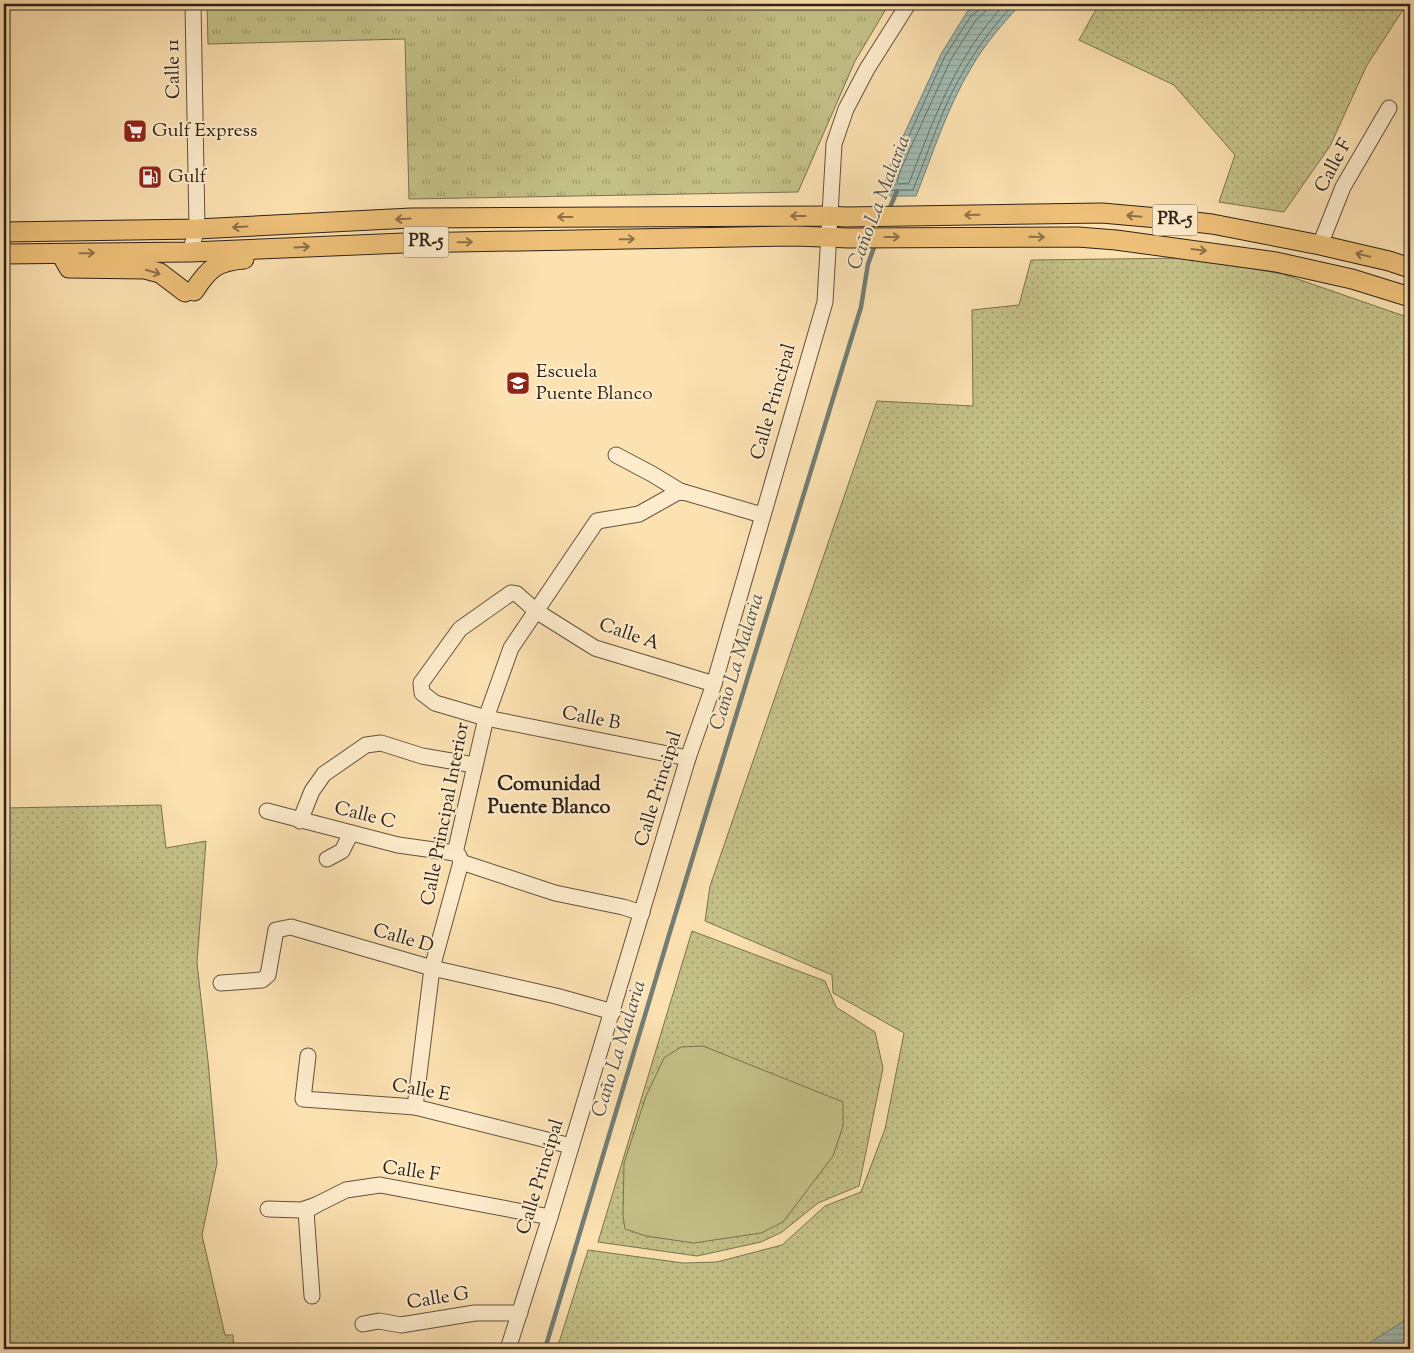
<svg xmlns="http://www.w3.org/2000/svg" width="1414" height="1353" viewBox="0 0 1414 1353" font-family="'Sorts Mill Goudy',serif">
<defs>
<pattern id="grass-tufts" width="24" height="20" patternUnits="userSpaceOnUse" patternTransform="scale(1.25)"><rect width="24" height="20" fill="#c4c188"/><path d="M3 7l-1-3M5 7V3M7 7l1-3M15 17l-1-3M17 17v-4M19 17l1-3" fill="none" stroke="#a09c6e"/></pattern>
<pattern id="park-dots" width="8" height="8" patternUnits="userSpaceOnUse" patternTransform="scale(1.25)"><rect width="8" height="8" fill="#c4c188"/><path d="M2 2h.1M6 6h.1" fill="none" stroke="#a09c6e" stroke-width="1.8" stroke-linecap="round"/></pattern>
<pattern id="water-rules" width="6" height="5" patternUnits="userSpaceOnUse" patternTransform="scale(1.25)"><rect width="6" height="5" fill="#a0bcb3"/><path d="M0 2.5h6" fill="none" stroke="#8aa199"/></pattern>
</defs>
<rect width="100%" height="100%" fill="#fce1b1"/>
<filter id="stains"><feTurbulence type="fractalNoise" baseFrequency=".004" numOctaves="4"/><feColorMatrix values="0 0 0 0 .2 0 0 0 0 .09 0 0 0 0 .02 0 0 0 .5 -.17"/></filter>
<radialGradient id="worn" r=".72"><stop offset=".6" stop-color="#630" stop-opacity="0"/><stop offset="1" stop-color="#630" stop-opacity=".3"/></radialGradient>
<!-- grass -->
<polygon fill="url(#grass-tufts)" stroke="#7a7250" points="207,4 889,4 855,61 798,192 409,199 405,39 208,44"/>
<!-- park -->
<g fill="url(#park-dots)" stroke="#7a7250">
<polygon points="1099,4 1407,4 1367,65 1330,146 1284,212 1219,202 1235,155 1174,85 1079,40"/>
<polygon points="1192,258 1283,274 1410,318 1410,1349 557,1349 588,1250 683,1263 717,1262 782,1245 825,1206 861,1192 885,1129 904,1033 833,993 832,975 705,921 710,886 877,401 973,406 972,310 1019,305 1031,260"/>
<polygon points="161,805 166,848 206,841 197,963 208,1061 217,1163 202,1235 225,1335 233,1335 234,1349 4,1349 4,808"/>
<polygon points="692,931 825,981 836,1007 875,1032 883,1068 859,1186 818,1203 782,1232 761,1242 697,1256 598,1242"/>
</g>
<!-- garden -->
<polygon fill="#c4c188" stroke="#7a7250" points="703,1046 843,1102 843,1126 833,1156 783,1222 761,1233 694,1243 646,1236 625,1229 623,1216 624,1163 646,1096 664,1058 681,1047"/>
<!-- water -->
<g fill="url(#water-rules)" stroke="#737e75">
<path d="M979,4h42c-18,19 -37,41 -50,64 -24,40 -38,85 -55,128h-35l9,-31 51,-111 26,-42z"/>
<polygon points="1410,1317 1410,1349 1360,1349"/>
<polygon points="1232,1346 1300,1349 1203,1349"/>
</g>
<g fill="none" stroke-linecap="round" stroke-linejoin="round">
<!-- shore -->
<g stroke="#686f66" stroke-width="1">
<path d="M981,4l-1,5 -9,7 -26,40 -50,111 -7,21 2,2h23c11,-27 20,-54 31,-80 16,-38 41,-76 70,-106"/>
<path d="M988,4l-3,8 -9,8 -25,39 -50,110 -4,12 1,3 11,-1c25,-64 47,-128 96,-179"/>
</g>
<!-- stream -->
<g stroke="#737e75" stroke-width="4.5">
<polyline points="888,212 897,191"/>
<polyline points="545,1349 669,935 861,307 868,264 876,242"/>
</g>
<!-- minor casing -->
<g stroke="#62523f" stroke-width="17">
<g id="minor">
<polyline points="1320,245 1343,187 1389,108"/>
<polyline points="190,252 197,229 193,4"/>
<polyline points="616,455 652,474 680,491"/>
<polyline points="688,758 486,718 435,703 422,693 421,683 460,629 511,593 517,594 536,611 595,648 714,684"/>
<polyline points="267,811 398,845 455,853"/>
<polyline points="300,821 312,791 324,774 366,745 381,743 422,756 474,765"/>
<polyline points="327,859 342,851 351,833"/>
<polyline points="461,862 555,893 623,907 642,913"/>
<polyline points="221,983 262,980 268,975 276,930 291,927 432,968 556,996 613,1012"/>
<polyline points="308,1056 303,1099 415,1107 571,1146"/>
<polyline points="415,1107 432,968 461,862 459,856 455,853 486,718 511,648 597,521 639,514 680,491 762,515"/>
<polyline points="268,1209 301,1210 316,1205 346,1190 380,1185 550,1217"/>
<polyline points="312,1296 306,1211 316,1205"/>
<polyline points="363,1324 379,1321 401,1325 475,1313 520,1313"/>
<polyline points="508,1349 550,1217 688,758 714,684 825,302 834,144 846,109 867,69 908,4"/>
</g>
</g>
<!-- major casing -->
<g stroke="#2f2219" stroke-width="21">
<g id="major">
<polyline points="4,232 197,229 411,218 829,216 846,217 1102,213 1158,218 1212,224 1320,245 1389,261 1410,268"/>
<polyline points="4,254 190,252 404,243 795,236 849,238 1078,237 1116,240 1276,262 1352,279 1410,297"/>
<polyline points="61,254 69,268 145,269 160,273 185,292"/>
<path d="M194,291c15,-23 23,-30 50,-32"/>
</g>
</g>
<!-- minor -->
<use href="#minor" stroke="#fdeccc" stroke-width="15"/>
<!-- major -->
<use href="#major" stroke="#eec078" stroke-width="19"/>
</g>
<!-- one-way arrows -->
<defs><path id="oneway-shaft" d="M-6 0H5M1.5-3L5.5 0L1.5 3" fill="none" stroke-width="1.6" stroke-linecap="round" stroke-linejoin="round" transform="scale(1.25)"/></defs>
<g stroke="#8e7148">
<use href="#oneway-shaft" transform="translate(972 215) rotate(179)"/>
<use href="#oneway-shaft" transform="translate(798 216) rotate(180)"/>
<use href="#oneway-shaft" transform="translate(1134 216) rotate(-175)"/>
<use href="#oneway-shaft" transform="translate(565 217) rotate(180)"/>
<use href="#oneway-shaft" transform="translate(403 219) rotate(177)"/>
<use href="#oneway-shaft" transform="translate(240 227) rotate(177)"/>
<use href="#oneway-shaft" transform="translate(892 237)"/>
<use href="#oneway-shaft" transform="translate(1037 237) rotate(1)"/>
<use href="#oneway-shaft" transform="translate(627 239) rotate(-1)"/>
<use href="#oneway-shaft" transform="translate(465 242) rotate(-1)"/>
<use href="#oneway-shaft" transform="translate(302 247) rotate(-3)"/>
<use href="#oneway-shaft" transform="translate(1199 250) rotate(7)"/>
<use href="#oneway-shaft" transform="translate(87 253) rotate(-1)"/>
<use href="#oneway-shaft" transform="translate(1363 255) rotate(-167)"/>
<use href="#oneway-shaft" transform="translate(153 272) rotate(17)"/>
</g>
<!-- icons -->
<defs>
<g id="supermarket-square" transform="scale(1.25)"><rect x="-9" y="-9" width="18" height="18" rx="4" fill="#8f2418" stroke="#fdeccc"/><path d="M-6-5.5h2.5l.6 2H6L4.5 2H-2.5L-4.4-4H-6ZM-1.5 3.2a1.3 1.3 0 1 0 .1 0ZM3 3.2a1.3 1.3 0 1 0 .1 0Z" fill="#fff"/></g>
<g id="fuel-square" transform="scale(1.25)"><rect x="-9" y="-9" width="18" height="18" rx="4" fill="#8f2418" stroke="#fdeccc"/><path d="M-5.5-6h7V0h2V4h1.3V-2.5L3-4.5l.8-.8L6-3V5H2.5V1h-1V6h-7ZM-4.2-4.7v3.2H.2V-4.7Z" fill="#fff"/></g>
<g id="school-square" transform="scale(1.25)"><rect x="-9" y="-9" width="18" height="18" rx="4" fill="#8f2418" stroke="#fdeccc"/><path d="M0-5L7-2L0 1L-7-2ZM-4 1L0 2.5L4 1V4Q0 6-4 4Z" fill="#fff"/></g>
</defs>
<g fill-rule="evenodd">
<use href="#supermarket-square" x="135" y="131"/>
<use href="#fuel-square" x="150" y="177"/>
<use href="#school-square" x="518" y="383"/>
</g>
<g text-anchor="middle" dominant-baseline="central" stroke-width="4" stroke-linejoin="round" paint-order="stroke">
<!-- shield labels -->
<g fill="#fdeccc" stroke="#6d5f4f" stroke-width="1">
<rect x="1152.5" y="204.5" width="45" height="31" rx="4"/>
<rect x="403.5" y="226.5" width="45" height="31" rx="4"/>
</g>
<g font-size="18" font-weight="bold" fill="#2f2219">
<text x="1175" y="220">PR-5</text>
<text x="426" y="242">PR-5</text>
</g>
<!-- street labels -->
<g font-size="19" fill="#2f2219" stroke="#fdeccc">
<text transform="translate(174 69) rotate(-91)">Calle 11</text>
<text transform="translate(1334 166) rotate(-62)">Calle F</text>
<text transform="translate(774 402) rotate(-74)">Calle Principal</text>
<text transform="translate(629 635) rotate(19)">Calle A</text>
<text transform="translate(591 719) rotate(11)">Calle B</text>
<text transform="translate(659 789) rotate(-73)">Calle Principal</text>
<text transform="translate(446 814) rotate(-79)">Calle Principal Interior</text>
<text transform="translate(365 816) rotate(14)">Calle C</text>
<text transform="translate(403 939) rotate(16)">Calle D</text>
<text transform="translate(421 1091) rotate(10)">Calle E</text>
<text transform="translate(411 1172) rotate(8)">Calle F</text>
<text transform="translate(541 1177) rotate(-73)">Calle Principal</text>
<text transform="translate(438 1299) rotate(-9)">Calle G</text>
</g>
<!-- poi labels -->
<g font-size="19" fill="#2f2219" stroke="#fdeccc" text-anchor="start">
<text x="152" y="131">Gulf Express</text>
<text x="168" y="177">Gulf</text>
<text x="536" y="372">Escuela<tspan x="536" dy="22">Puente Blanco</tspan></text>
</g>
<!-- water labels -->
<g font-size="20" font-style="italic" fill="#515047" stroke="#fdeccc">
<text transform="translate(880 203) rotate(-69)">Caño La Malaria</text>
<text transform="translate(738 662) rotate(-73)">Caño La Malaria</text>
<text transform="translate(620 1049) rotate(-73)">Caño La Malaria</text>
</g>
<!-- neighbourhood labels -->
<g font-size="20" font-weight="bold" fill="#2f2219" stroke="#fdeccc">
<text x="549" y="785">Comunidad<tspan x="549" dy="23">Puente Blanco</tspan></text>
</g>
</g>
<!-- margin -->
<rect width="1414" height="1353" fill="none" stroke="#fce1b1" stroke-width="20"/>
<rect x="5" y="5" width="1404" height="1343" fill="none" stroke="#2f2219" stroke-width="2.5"/>
<rect x="10" y="10" width="1394" height="1333" fill="none" stroke="#2f2219"/>
<rect width="100%" height="100%" filter="url(#stains)"/>
<rect width="100%" height="100%" fill="url(#worn)"/>
</svg>
